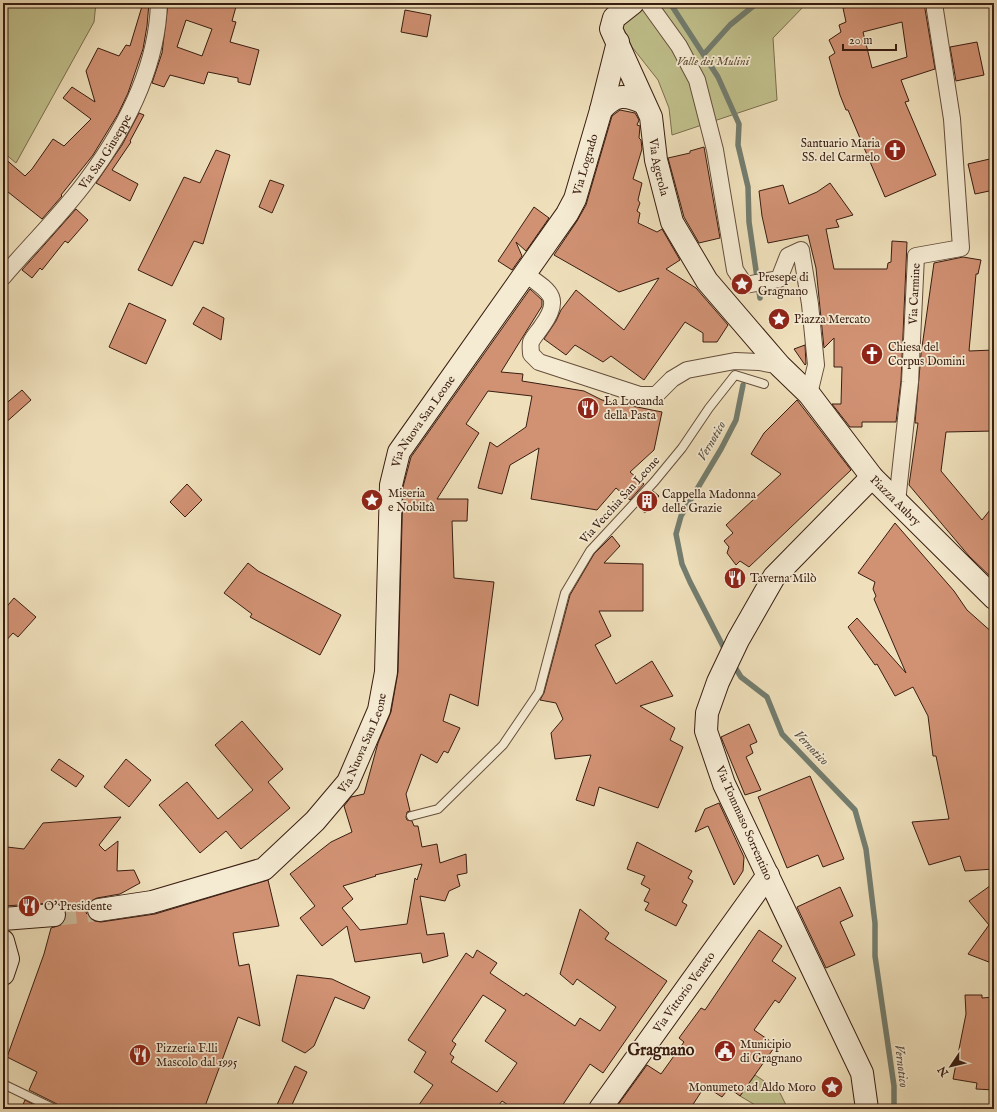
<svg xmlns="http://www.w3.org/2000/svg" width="997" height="1112" viewBox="0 0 997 1112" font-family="'IM FELL English',serif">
<rect width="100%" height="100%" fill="#efe0bb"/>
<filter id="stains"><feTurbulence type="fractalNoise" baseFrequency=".005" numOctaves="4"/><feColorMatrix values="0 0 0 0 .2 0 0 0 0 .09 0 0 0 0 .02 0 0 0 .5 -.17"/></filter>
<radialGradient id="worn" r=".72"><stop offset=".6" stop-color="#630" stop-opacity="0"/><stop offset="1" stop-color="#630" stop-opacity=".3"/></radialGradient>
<!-- green -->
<g fill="#c0c08c" stroke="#7c6e4e">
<polygon points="3,3 96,3 94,22 16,163 3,152"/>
<polygon points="611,3 807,3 773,38 777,100 672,135 669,108 658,80 632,47"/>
<polygon points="755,1075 779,1091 788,1109 762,1109 740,1096"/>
</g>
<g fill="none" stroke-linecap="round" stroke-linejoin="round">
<!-- stream -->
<g stroke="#737d6f" stroke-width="5.5">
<polyline points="670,3 718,77 739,124 738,145 748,187 749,222 760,298"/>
<polyline points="704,54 730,25 757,3"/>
<polyline points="726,652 690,582 682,564 676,534 681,516 721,449 736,420 743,385"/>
<polyline points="733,664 741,677 767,697 782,734 855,810 866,849 875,923 875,956 894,1086 894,1109"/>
</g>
</g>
<!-- building -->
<g fill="#d19274" stroke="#391d11" fill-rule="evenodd">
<polygon points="143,3 149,3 147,26 143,49 128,93 118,114 93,155 61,195 62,196 42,219 3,188 3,157 25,176 32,169 53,139 64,146 91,119 63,98 72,87 95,102 86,71 98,48 119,56 126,45 130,46"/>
<path d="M168,3h69l-5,18 4,1 -6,20 29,8 -9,35 -12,-3v-4l-30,-6 -4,12 -34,-9 -6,12 -12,-4 10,-30zM186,20l26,9 -10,27 -25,-9z"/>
<path d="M871,3h53l11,66 -34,11 8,21 -4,1 31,73 -51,22 -37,-87h-2l-6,-15 -11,-38 6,-4 -6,-13 12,-8 -2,-7 7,-3 -3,-14zM902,22l5,35 -35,11 -9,-36z"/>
<polygon points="405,10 431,15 427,37 401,32"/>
<polygon points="977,42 984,75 956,81 950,47"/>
<polygon points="620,110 635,113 639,120 637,125 640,126 639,138 641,140 642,149 633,179 642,183 638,200 640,203 637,211 640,213 638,223 657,232 662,229 680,260 666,269 696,288 728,325 717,342 703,342 703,333 685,322 644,380 611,356 603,362 575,345 566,355 544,339 556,321 561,310 576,290 624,330 659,278 619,292 554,255 577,221 586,205 612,116"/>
<polygon points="139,113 144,115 130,141 131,142 112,170 138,184 130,201 96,183 122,145"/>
<polygon points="704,147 720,238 699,243 684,217 668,158 690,153 690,151"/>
<polygon points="216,150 230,155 203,244 194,241 172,286 138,270 184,177 200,183"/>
<polygon points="994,158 994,190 975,194 968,164"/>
<polygon points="270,180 284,185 272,213 259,207"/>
<polygon points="830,183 853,215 836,220 839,227 826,229 834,269 887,269 888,263 891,262 892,241 907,242 901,381 896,422 862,422 862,427 850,427 832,404 841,404 842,367 834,367 834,338 824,348 816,268 808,235 768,243 762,216 759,191 783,185 789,204 817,192"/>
<polygon points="534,207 549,218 526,251 516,242 522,256 512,270 498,261"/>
<polygon points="76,209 88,220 68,243 65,241 42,270 40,268 32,278 22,270"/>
<polygon points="963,257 981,260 978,274 976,274 969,351 994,350 990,372 994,372 994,431 946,432 941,471 982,520 994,505 994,580 969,556 909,485 918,423 915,423 921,354 934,263"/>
<path d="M530,289l12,11v6l-41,66 22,2 -1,7 62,10 18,9 60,12 -8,38 -24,22 14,12 -14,16 -14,-12 -19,22 -66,-11 8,-51 -29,17 -8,29 -24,-6 12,-46 7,5 29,-20 6,-31 -44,-5 -22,33 13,9 -42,66h31l-1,22h-15l2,57 40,4 -16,124 -28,-12 -7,27 17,7 -12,25 -4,-2 -7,12 -16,-9 -15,40 4,17 -3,1 -1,5 1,3 5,1 2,5h4l4,21 15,-3 3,19 26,-9 1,19 -10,2 3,11 -11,5 -4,10 -25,-5 7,39 17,-2 4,23 -25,7 -2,-10 -66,9 -8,-36 -25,20 -22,-28 15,-12 -25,-32 41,-32 21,-10 -8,-26 7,-9 13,-3 14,-51 13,-31 7,-40 5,-185 8,-30zM422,864l-5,16 -2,-2 -8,46 -47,6 -18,-22 11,-9 -10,-13 33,-10 -1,-1z"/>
<polygon points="129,303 166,320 146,364 109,347"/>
<polygon points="203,307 224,318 221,340 193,324"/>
<polygon points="805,345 806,364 805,365 794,349"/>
<polygon points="22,390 31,400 3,425 3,406"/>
<polygon points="797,400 851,470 749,567 740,561 736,565 727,553 729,547 724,541 733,533 726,525 781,474 751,454 764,433"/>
<polygon points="187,484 202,500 185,517 170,502"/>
<polygon points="653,491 659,496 645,513 638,507"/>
<polygon points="895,523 954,591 967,610 994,634 994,869 965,871 960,856 929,865 912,822 949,819 936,756 933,756 928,716 913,687 895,696 877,664 875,665 848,627 857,618 906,673 874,599 876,596 873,589 875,582 858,573"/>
<polygon points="612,536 620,546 604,563 643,564 643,611 599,611 611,636 595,645 616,684 652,661 673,696 640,706 675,728 670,740 683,747 658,808 599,787 594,806 576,800 591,755 555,759 551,733 563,719 556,703 540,700 544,693 570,595 594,554"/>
<polygon points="248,563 258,571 341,615 320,655 250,617 252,614 224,593"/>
<polygon points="14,598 36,617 18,637 13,633 3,644 3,611"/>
<polygon points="242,721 283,769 268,782 290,808 241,849 226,831 200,853 159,805 187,782 218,819 253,790 215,745"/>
<polygon points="749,724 757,742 750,745 753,753 746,757 761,790 745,795 721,737"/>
<polygon points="59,759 84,776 76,787 51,770"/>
<polygon points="126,759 151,780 129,807 104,787"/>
<polygon points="810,776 844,859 823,867 818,855 787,868 758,797"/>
<polygon points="719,803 744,857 743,871 734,885 708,826 695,832 705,809"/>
<polygon points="121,817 99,845 105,851 118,841 117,871 134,870 140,883 120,894 97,898 91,901 86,913 94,921 101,922 155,914 268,880 279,926 233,933 239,966 249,964 260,1026 238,1017 204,1109 60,1109 57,1104 29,1090 37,1072 7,1057 44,954 51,928 61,925 65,921 66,914 64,908 60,904 53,903 3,906 3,857 7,847 24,849 43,823"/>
<polygon points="637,842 692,871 688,878 693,881 682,902 687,905 676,926 645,910 649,903 644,901 650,889 641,884 645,876 627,869"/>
<polygon points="994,883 994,964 968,954 989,925 969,901"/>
<polygon points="840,887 853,916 840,922 855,955 826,968 797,907"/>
<path d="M580,909l29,24 -4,6 62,42 -64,92 -13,-9 -30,45h-46l-12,-8 -6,8h-80l17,-24 -19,-13 12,-20 -18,-12 58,-87 7,5 4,-8 20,13 -7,10 34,23 2,-3 49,33 5,-8 20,13 16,-24 -39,-28 -4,6 -13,-11zM483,995l23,15 -21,31 32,22 -20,29 -46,-30 3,-5 -4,-3 6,-10 -4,-3z"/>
<polygon points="759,930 782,946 772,961 796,978 779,1003 775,1000 754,1030 776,1045 740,1096 729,1088 722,1097 705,1086 690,1109 615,1109 647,1065 661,1074 684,1042 679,1038 701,1008 705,1010"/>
<polygon points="297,975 332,979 370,997 364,1009 335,997 314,1046 305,1053 282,1041"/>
<polygon points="965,995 982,995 982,998 994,997 994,1090 976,1089 977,1083 953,1079 966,1014"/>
<polygon points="295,1066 307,1072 290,1109 275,1109"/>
<polygon points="25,1100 42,1109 21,1109"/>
</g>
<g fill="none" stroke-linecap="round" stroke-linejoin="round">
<!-- secondary-tunnel -->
<polyline stroke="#cbb999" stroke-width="22" stroke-dasharray="22 11" stroke-linecap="butt" points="54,915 99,910"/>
<!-- lane casing -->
<g stroke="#664e3c" stroke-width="10">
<g id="lane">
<polyline points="411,816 438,809 503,745 539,692 565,593 590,551 654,482 682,448 709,408 735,375 764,384"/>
<polyline points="3,1084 55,1109"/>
</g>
</g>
<!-- street casing -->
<g stroke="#664e3c" stroke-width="18">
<g id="street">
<polyline points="648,3 679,46 697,80 715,150 735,270 745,285 779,279 788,256 801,250 810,304 816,365 809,394"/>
<path d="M524,273c25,18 39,24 18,53 -3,5 -9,11 -11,16 -1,3 0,9 0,12l8,8 101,33h16l16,-16 15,-9 48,-9 24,1 21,4"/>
<path id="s1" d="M3,277c27,-32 60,-64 84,-97 38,-51 70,-112 72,-177"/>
<path id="s2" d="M897,502l13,-120 6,-126 45,-8 -9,-129 -17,-109v-7"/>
</g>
</g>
<!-- secondary casing -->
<g stroke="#391d11" stroke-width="24">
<g id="secondary">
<path id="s3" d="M633,3l-19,15 -3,11 40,88 5,43 16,62 35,59 73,85 29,28 63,83 122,121"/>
<path d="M601,110c14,-16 24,-16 43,-7"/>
<path id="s4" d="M99,910l53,-8 112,-33 51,-48 33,-39 31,-72 7,-38 5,-187 8,-33 168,-238 8,-15 26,-89 17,-68"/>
<polyline points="3,919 54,915"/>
<polyline points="3,941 8,959 3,974"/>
<path id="s5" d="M600,1109l168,-234"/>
<polyline points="867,1109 862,1073 724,784 706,731 707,713 718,682 738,640 774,577 872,477"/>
</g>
</g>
<!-- lane -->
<use href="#lane" stroke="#f5ebd3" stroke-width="8"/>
<!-- street -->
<use href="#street" stroke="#f5ebd3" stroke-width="16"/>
<!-- secondary -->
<use href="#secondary" stroke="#f5ebd3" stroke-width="22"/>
</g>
<!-- icons -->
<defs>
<g id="church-disc" transform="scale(1.15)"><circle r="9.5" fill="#8f2418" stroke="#f5ebd3"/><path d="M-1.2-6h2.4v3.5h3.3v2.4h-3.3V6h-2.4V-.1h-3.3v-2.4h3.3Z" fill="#fff"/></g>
<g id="sight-disc" transform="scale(1.15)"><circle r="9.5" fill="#8f2418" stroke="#f5ebd3"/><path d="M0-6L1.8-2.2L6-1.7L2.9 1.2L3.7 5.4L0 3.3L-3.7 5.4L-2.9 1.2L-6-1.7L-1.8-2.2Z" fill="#fff"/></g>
<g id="restaurant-disc" transform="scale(1.15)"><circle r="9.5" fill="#8f2418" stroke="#f5ebd3"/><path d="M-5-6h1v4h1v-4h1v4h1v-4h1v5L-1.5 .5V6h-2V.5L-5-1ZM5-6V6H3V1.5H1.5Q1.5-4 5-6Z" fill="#fff"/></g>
<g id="building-disc" transform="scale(1.15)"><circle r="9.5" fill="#8f2418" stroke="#f5ebd3"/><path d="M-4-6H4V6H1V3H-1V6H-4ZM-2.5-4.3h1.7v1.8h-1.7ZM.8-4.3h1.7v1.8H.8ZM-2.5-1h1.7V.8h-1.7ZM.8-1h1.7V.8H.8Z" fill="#fff"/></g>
<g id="civic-disc" transform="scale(1.15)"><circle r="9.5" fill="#8f2418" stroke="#f5ebd3"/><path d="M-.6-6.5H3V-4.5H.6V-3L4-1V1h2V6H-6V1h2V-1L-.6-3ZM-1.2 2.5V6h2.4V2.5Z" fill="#fff"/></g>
</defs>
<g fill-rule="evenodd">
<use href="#church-disc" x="895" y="150"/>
<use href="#sight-disc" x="742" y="284"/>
<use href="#sight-disc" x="779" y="319"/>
<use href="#church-disc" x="872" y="354"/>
<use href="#restaurant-disc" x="588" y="408"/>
<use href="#sight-disc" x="372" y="500"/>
<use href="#building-disc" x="647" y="501"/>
<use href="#restaurant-disc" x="735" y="578"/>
<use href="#restaurant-disc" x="29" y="906"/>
<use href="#civic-disc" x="725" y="1051"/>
<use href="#restaurant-disc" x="140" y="1055"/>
<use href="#sight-disc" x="832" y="1087"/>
</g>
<g text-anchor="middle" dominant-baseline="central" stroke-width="3.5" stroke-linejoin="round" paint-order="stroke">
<!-- park labels -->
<g font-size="12" font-style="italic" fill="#624e36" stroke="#f5ebd3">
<text x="713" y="61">Valle dei Mulini</text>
</g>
<!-- poi labels -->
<g font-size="12" fill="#391d11" stroke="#f5ebd3" text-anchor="start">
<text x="880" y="143" text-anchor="end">Santuario Maria<tspan x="880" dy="14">SS. del Carmelo</tspan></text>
<text x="758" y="277">Presepe di<tspan x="758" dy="14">Gragnano</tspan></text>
<text x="794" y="319">Piazza Mercato</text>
<text x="888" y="347">Chiesa del<tspan x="888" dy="14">Corpus Domini</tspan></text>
<text x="604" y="401">La Locanda<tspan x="604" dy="14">della Pasta</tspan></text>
<text x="388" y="493">Miseria<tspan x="388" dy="14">e Nobiltà</tspan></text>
<text x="662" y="494">Cappella Madonna<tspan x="662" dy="14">delle Grazie</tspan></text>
<text x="750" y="578">Taverna Milò</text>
<text x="44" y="906">O' Presidente</text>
<text x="740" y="1044">Municipio<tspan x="740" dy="14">di Gragnano</tspan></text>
<text x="156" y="1048">Pizzeria F.lli<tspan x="156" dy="14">Mascolo dal 1995</tspan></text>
<text x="816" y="1087" text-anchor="end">Monumeto ad Aldo Moro</text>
</g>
<!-- street labels -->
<g font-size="12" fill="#391d11" stroke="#f5ebd3">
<text stroke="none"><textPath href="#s1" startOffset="162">Via San Giuseppe</textPath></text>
<text stroke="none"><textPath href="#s4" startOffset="974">Via Logrado</textPath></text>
<text stroke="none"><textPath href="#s3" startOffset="183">Via Agerola</textPath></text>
<text stroke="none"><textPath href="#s2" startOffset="209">Via Carmine</textPath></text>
<text stroke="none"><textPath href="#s4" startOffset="668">Via Nuova San Leone</textPath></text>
<text transform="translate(620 500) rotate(-48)">Via Vecchia San Leone</text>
<text stroke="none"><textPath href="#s3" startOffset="598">Piazza Aubry</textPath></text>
<text stroke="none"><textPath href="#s4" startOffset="333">Via Nuova San Leone</textPath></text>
<text transform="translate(744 823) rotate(66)">Via Tommaso Sorrentino</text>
<text stroke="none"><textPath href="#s5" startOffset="144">Via Vittorio Veneto</textPath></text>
</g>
<!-- water labels -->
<g font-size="13" font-style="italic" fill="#564d40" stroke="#f5ebd3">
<text transform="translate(712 441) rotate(-60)">Vernotico</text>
<text transform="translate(811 748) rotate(46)">Vernotico</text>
<text transform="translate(901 1066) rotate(83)">Vernotico</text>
</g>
<!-- district labels -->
<g font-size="16" font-weight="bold" fill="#391d11" stroke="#f5ebd3">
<text x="661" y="1051">Gragnano</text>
</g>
</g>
<!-- margin -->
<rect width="997" height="1112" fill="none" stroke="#efe0bb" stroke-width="16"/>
<rect x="4" y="4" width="989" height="1104" fill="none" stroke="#391d11" stroke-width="2"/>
<rect x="8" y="8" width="981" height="1096" fill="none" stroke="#391d11"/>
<!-- north arrow -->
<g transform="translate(951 1066) rotate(235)" stroke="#f5ebd3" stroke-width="3" paint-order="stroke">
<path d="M0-3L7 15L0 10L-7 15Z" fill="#391d11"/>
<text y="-6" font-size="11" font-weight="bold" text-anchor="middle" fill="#391d11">N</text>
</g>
<!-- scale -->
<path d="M843 44v6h53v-6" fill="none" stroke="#391d11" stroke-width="2"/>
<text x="849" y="44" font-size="12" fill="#391d11" stroke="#f5ebd3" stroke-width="3" paint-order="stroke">20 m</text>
<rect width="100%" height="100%" filter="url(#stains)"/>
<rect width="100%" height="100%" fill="url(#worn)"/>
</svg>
